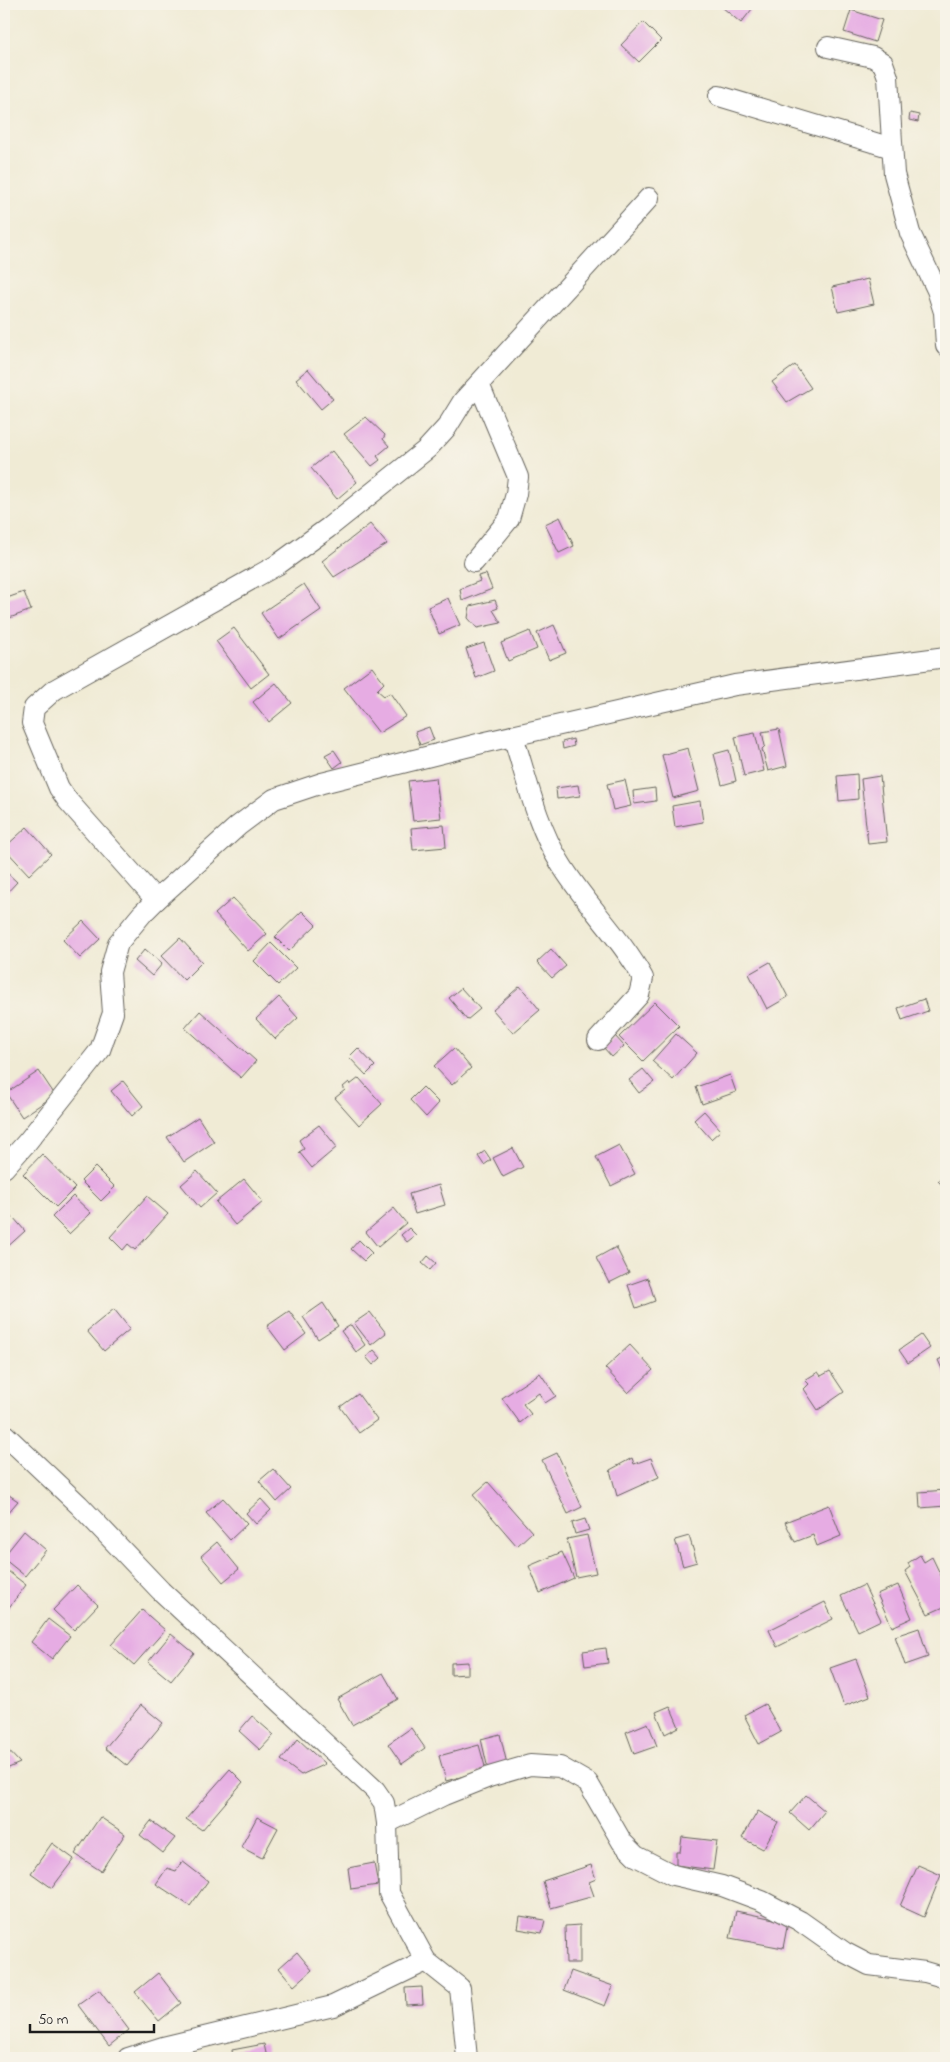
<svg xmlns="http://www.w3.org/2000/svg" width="950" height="2062" viewBox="0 0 950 2062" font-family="'Indie Flower',sans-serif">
<rect width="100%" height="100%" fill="#f7f3e8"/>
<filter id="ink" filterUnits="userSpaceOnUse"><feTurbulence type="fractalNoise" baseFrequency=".02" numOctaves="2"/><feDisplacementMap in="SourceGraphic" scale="10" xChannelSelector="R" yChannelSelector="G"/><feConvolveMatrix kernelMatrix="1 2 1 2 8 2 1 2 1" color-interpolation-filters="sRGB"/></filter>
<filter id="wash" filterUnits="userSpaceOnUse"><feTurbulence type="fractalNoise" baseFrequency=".0096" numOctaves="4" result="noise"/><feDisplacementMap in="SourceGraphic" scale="20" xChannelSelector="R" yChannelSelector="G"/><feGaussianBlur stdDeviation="1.12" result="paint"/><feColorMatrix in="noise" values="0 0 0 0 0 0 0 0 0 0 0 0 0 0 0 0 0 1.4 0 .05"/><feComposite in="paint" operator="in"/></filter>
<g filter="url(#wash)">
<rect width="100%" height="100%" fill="#f0ebd5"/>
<g id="blocks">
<!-- building -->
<g fill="#e6ace3">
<polygon points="724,4 756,4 741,23 722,7"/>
<polygon points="848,4 866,4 864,9"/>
<polygon points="851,10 882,20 875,42 844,32"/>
<polygon points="643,22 661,40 639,62 621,45"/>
<polygon points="910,113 919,115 918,122 909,120"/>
<polygon points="868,279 874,304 838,312 832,287"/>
<polygon points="795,365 811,388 787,402 772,382"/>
<polygon points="308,369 333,399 321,409 296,379"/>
<polygon points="366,417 385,435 383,439 389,446 377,456 380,460 372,466 344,434"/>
<polygon points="332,451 357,482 337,499 311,468"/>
<polygon points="560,517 574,546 559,553 545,524"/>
<polygon points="370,524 387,544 334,577 322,561"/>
<polygon points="486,574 492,589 462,601 460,589 480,581 478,576"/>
<polygon points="304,584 321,610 279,639 261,613"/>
<polygon points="24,592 31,610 4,620 4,599"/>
<polygon points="448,598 460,625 439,634 428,607"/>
<polygon points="495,600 498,608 493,610 501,623 477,628 468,618 470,606"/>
<polygon points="554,625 566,653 549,660 537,633"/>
<polygon points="234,628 269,674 251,688 216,641"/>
<polygon points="530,631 537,649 508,661 501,643"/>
<polygon points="484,643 494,671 476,678 466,649"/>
<polygon points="372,667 384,683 377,690 384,696 390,693 406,716 379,733 344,688"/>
<polygon points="276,683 292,703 269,722 253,702"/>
<polygon points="429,727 434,740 420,745 415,732"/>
<polygon points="779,729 787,766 768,771 762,749 765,746 762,732"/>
<polygon points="755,733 764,771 744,776 735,737"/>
<polygon points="573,739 574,746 563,749 562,742"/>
<polygon points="688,748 699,791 673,798 662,755"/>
<polygon points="334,750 342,762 334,768 325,755"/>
<polygon points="729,750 736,781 722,785 714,754"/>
<polygon points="857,774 858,799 839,801 837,776"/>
<polygon points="880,776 887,842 868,844 861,779"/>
<polygon points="436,778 441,818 413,821 408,781"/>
<polygon points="625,780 631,806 613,810 607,784"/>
<polygon points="578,785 580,796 557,799 556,788"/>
<polygon points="655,788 656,801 634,804 633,791"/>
<polygon points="700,801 703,822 675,827 672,806"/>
<polygon points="444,825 446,847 413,850 411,828"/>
<polygon points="27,827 51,854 29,875 4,848"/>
<polygon points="4,870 17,882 4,896"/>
<polygon points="233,898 267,934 248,951 215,914"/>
<polygon points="302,911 316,925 289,951 275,937"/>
<polygon points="83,921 100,939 80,958 63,940"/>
<polygon points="180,938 202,962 184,980 161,956"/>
<polygon points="271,943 296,968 278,985 254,961"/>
<polygon points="145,949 162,964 152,976 135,961"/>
<polygon points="551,949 566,966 552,978 537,962"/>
<polygon points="770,962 788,997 767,1009 749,974"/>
<polygon points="520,986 540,1010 513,1033 493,1010"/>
<polygon points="461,988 480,1009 467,1020 449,998"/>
<polygon points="279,997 298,1018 275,1039 256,1019"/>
<polygon points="924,999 928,1011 902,1020 898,1008"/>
<polygon points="655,1002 679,1026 643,1061 619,1037"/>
<polygon points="200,1011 256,1061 241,1078 185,1028"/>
<polygon points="676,1034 697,1053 673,1080 652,1061"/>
<polygon points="615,1036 624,1046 612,1057 603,1047"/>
<polygon points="358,1048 375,1066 366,1075 349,1057"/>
<polygon points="454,1048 471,1068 452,1085 434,1066"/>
<polygon points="643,1069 654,1082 639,1093 629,1080"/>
<polygon points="39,1071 55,1095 22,1117 6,1093"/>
<polygon points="730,1075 736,1092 702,1104 696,1087"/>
<polygon points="359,1078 382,1104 359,1125 335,1098 345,1090 343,1087 349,1082 350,1085"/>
<polygon points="123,1081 143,1106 132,1116 111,1091"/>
<polygon points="423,1087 439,1103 426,1117 410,1100"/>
<polygon points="704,1111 721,1130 711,1139 694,1120"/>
<polygon points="198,1117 214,1142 184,1162 167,1137"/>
<polygon points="319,1125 337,1147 312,1168 299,1152 304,1149 299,1140"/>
<polygon points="619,1145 635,1174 611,1186 596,1157"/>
<polygon points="513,1148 523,1167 503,1177 493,1158"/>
<polygon points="485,1151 491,1160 484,1165 478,1156"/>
<polygon points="42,1154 75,1188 56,1207 23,1174"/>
<polygon points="95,1167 115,1187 101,1201 81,1181"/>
<polygon points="197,1171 217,1193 200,1208 181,1185"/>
<polygon points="946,1176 946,1189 938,1181"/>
<polygon points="244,1179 263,1202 235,1225 216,1202"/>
<polygon points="439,1185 445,1205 415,1214 409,1194"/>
<polygon points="73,1196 91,1213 69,1234 52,1217"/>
<polygon points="147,1196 168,1214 135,1250 128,1244 123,1250 110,1237"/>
<polygon points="394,1208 406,1223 378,1247 366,1232"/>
<polygon points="13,1217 25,1231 4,1250 4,1225"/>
<polygon points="409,1228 416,1235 407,1242 401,1235"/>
<polygon points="359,1240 372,1253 364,1261 351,1249"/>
<polygon points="616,1247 629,1273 609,1283 596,1258"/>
<polygon points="428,1256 436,1263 430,1270 422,1263"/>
<polygon points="648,1278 655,1301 636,1308 628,1285"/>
<polygon points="323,1303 338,1326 318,1339 303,1317"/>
<polygon points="114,1309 130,1329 104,1351 87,1331"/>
<polygon points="289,1311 306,1334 285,1350 267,1326"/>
<polygon points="370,1312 386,1333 371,1345 354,1323"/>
<polygon points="351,1325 365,1345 356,1352 341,1331"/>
<polygon points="921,1335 930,1348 908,1363 899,1350"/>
<polygon points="630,1345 653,1370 628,1393 605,1368"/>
<polygon points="374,1350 381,1358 373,1365 366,1357"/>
<polygon points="946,1356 946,1378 938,1360"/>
<polygon points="830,1371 844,1392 818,1410 804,1389 809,1384 805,1380 818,1372 821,1376"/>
<polygon points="540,1373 556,1396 545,1403 539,1393 523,1404 531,1414 520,1423 502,1398"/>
<polygon points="358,1394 377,1420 359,1433 340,1407"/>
<polygon points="557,1453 582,1507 568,1514 542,1460"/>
<polygon points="632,1458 634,1464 651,1458 659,1477 617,1496 610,1470"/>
<polygon points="273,1469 291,1489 277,1502 259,1481"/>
<polygon points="488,1482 532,1532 517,1546 473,1495"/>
<polygon points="946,1490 946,1506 920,1508 919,1492"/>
<polygon points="6,1493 18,1501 6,1515 4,1513 4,1496"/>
<polygon points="223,1498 247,1524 230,1540 206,1513"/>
<polygon points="261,1499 271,1510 256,1524 246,1513"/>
<polygon points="829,1505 841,1536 817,1546 813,1535 795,1542 785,1522"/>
<polygon points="585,1519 589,1530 575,1534 572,1523"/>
<polygon points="24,1531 46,1550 25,1576 4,1559 4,1556"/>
<polygon points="587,1535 596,1573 576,1577 567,1539"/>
<polygon points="689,1536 697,1562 683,1566 675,1540"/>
<polygon points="217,1542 239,1569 223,1582 201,1556"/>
<polygon points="562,1552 574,1578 540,1593 529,1566"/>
<polygon points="920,1555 924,1562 932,1557 946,1586 946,1606 928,1614 905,1571 910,1567 908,1563"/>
<polygon points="4,1568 26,1585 4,1614"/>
<polygon points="77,1585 98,1605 74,1630 53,1610"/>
<polygon points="864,1585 881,1620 858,1631 841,1596"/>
<polygon points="898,1585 912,1618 892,1627 877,1594"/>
<polygon points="825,1602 833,1619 777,1647 769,1630"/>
<polygon points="142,1610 165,1630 134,1665 111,1645"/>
<polygon points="48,1619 70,1636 52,1659 31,1642"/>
<polygon points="919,1628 928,1657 905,1665 895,1636"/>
<polygon points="171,1634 194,1653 171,1681 148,1662"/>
<polygon points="606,1648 608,1663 585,1666 583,1651"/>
<polygon points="856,1659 870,1696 844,1706 830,1668"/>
<polygon points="468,1662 468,1674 451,1675 451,1663"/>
<polygon points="383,1673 398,1699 352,1725 337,1699"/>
<polygon points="765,1704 781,1732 759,1744 744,1715"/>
<polygon points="141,1705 163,1723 127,1766 105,1748"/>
<polygon points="670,1706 679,1727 665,1734 656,1712"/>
<polygon points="252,1716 274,1735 260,1750 239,1731"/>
<polygon points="648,1723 657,1746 634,1754 626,1732"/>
<polygon points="411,1728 425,1748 402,1764 388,1744"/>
<polygon points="500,1734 507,1764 488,1769 481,1739"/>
<polygon points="298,1739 325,1764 301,1775 281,1760"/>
<polygon points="479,1745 486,1770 446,1781 439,1756"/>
<polygon points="4,1746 20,1763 4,1770"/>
<polygon points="230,1769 243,1782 202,1830 186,1819"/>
<polygon points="806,1795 825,1811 809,1830 790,1813"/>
<polygon points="758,1811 778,1822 763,1849 742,1838"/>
<polygon points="100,1817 125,1834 101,1871 75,1854"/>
<polygon points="257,1817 278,1828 262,1858 241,1847"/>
<polygon points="151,1821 175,1838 163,1853 140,1835"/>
<polygon points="682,1837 717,1841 713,1870 676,1865 676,1852 680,1852"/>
<polygon points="52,1843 74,1859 52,1888 31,1873"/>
<polygon points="182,1861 208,1881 190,1906 156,1884 167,1868 176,1871"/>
<polygon points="374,1863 378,1885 351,1889 348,1868"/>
<polygon points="591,1865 596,1879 589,1882 594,1896 551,1908 543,1881"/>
<polygon points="918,1865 941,1875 924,1917 900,1906"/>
<polygon points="736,1911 788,1922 783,1948 730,1938"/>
<polygon points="520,1916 545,1920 542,1933 518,1929"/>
<polygon points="580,1925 580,1963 566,1963 565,1926"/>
<polygon points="297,1952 312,1970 294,1986 279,1968"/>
<polygon points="571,1971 613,1986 605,2006 564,1990"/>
<polygon points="158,1973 181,2003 159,2021 135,1992"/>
<polygon points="422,1987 423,2004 406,2005 405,1988"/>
<polygon points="99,1990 129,2030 109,2046 78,2005"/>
<polygon points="264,2044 267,2058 233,2058 232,2050"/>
</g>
</g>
</g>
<g filter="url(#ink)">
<use href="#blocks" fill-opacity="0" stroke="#66645d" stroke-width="1"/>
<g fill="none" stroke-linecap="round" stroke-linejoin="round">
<!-- street casing -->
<g stroke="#66645d" stroke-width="22">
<g id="street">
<polyline points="828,47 873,57 883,63 888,77 894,174 910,233 937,290 944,312 946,346"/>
<polyline points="719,96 892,148"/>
<polyline points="474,562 509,519 516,494 518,477 479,384"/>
<path d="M513,736c13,40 24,90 46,125 24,41 61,75 84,117l-4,17 -41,45"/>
<polyline points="156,900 68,801 59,788 32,723 34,708 54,690 277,565 328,528 427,449 447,427 463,401 649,198"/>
<polyline points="4,1168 28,1141 100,1050 113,1013 110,972 118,943 142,914 156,900 238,826 274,799 322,783 486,742 735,685 946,657"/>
<polyline points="4,1434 79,1505 161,1591 375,1790 384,1803 387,1823 389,1893 426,1961 460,1988 467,2058"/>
<polyline points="387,1823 444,1795 489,1777 530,1765 560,1767 588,1783 622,1842 636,1856 673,1875 722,1886 762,1901 800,1921 844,1952 869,1965 925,1972 946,1978"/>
<polyline points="128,2058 163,2047 333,2006 426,1961"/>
</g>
</g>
<!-- street -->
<use href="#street" stroke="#fff" stroke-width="20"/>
</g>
</g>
<!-- margin -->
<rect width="950" height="2062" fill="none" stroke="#f7f3e8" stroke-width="20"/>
<!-- scale -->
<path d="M30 2024v8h124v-8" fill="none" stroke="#1c1c1c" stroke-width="2.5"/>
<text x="38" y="2024" font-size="15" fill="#1c1c1c" stroke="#f7f3e8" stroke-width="4" paint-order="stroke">50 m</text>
</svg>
